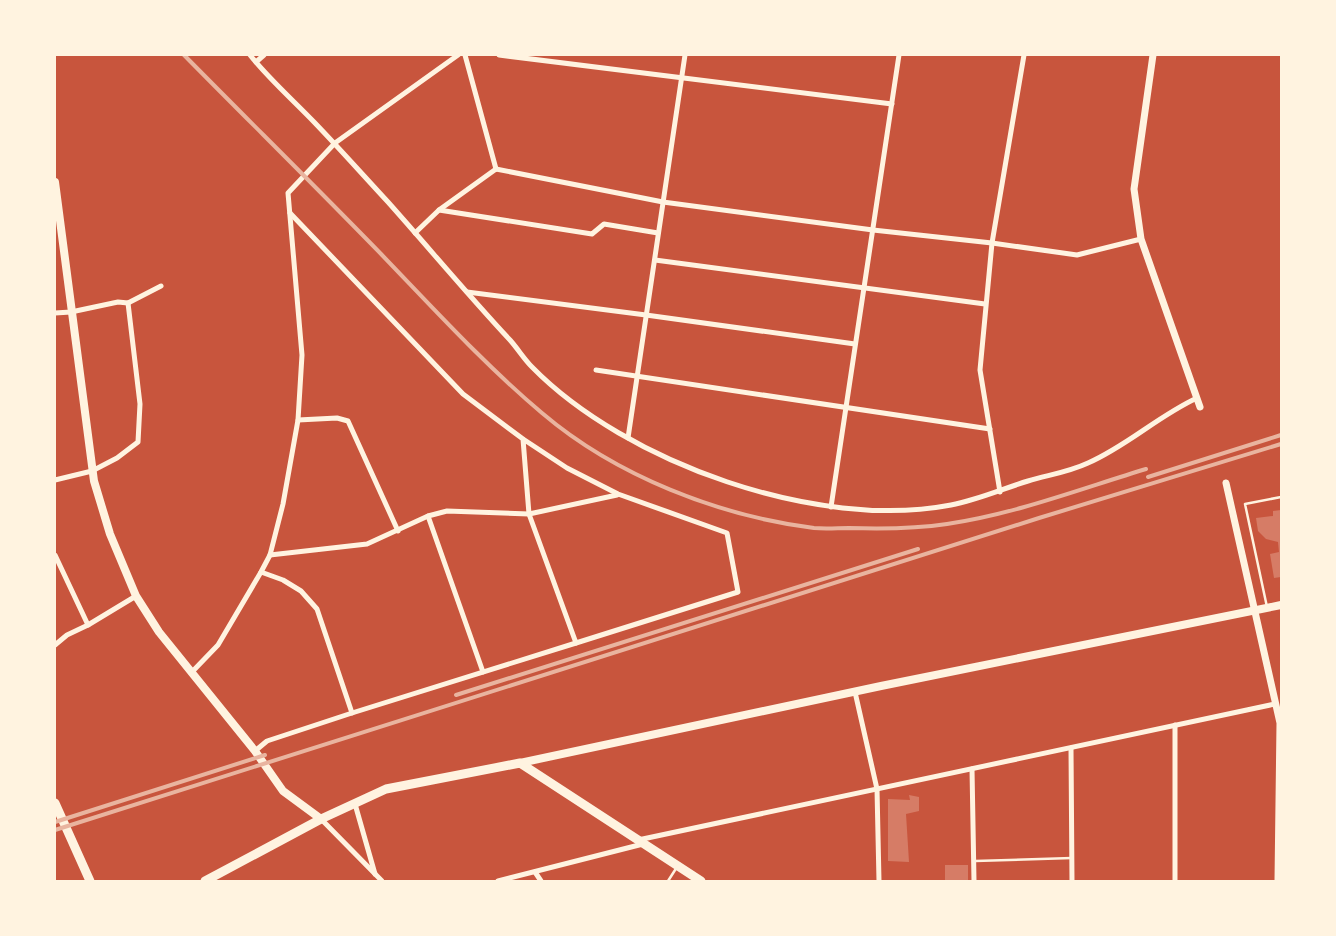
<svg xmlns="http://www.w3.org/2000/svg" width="1336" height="936" viewBox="0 0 1336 936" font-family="'Titillium Web',sans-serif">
<rect width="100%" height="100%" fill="#c8553d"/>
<!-- building -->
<g fill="#d67c66">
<polygon points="1281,510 1281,577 1274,578 1270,554 1279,552 1278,542 1266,539 1258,531 1256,518 1273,516 1273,511"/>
<polygon points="909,795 919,797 919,811 906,814 909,862 888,861 888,799 910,800"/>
<rect x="945" y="865" width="23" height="16"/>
</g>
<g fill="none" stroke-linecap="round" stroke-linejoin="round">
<!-- service -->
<g stroke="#fff3e0" stroke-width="2.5">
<polyline points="1267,607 1245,504 1281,497"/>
<polyline points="975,861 1072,858"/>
<polyline points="668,881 677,867"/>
</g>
<!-- minor -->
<g stroke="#fff3e0" stroke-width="5">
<path d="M250,55c19,24 43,45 64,67 25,26 49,53 74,80 41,46 80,93 122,138 8,9 14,19 22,27 94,96 286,164 419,138 27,-5 51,-16 77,-24 20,-6 41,-9 60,-18 39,-17 70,-47 109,-65"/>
<polyline points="465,55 496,169"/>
<polyline points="499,55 892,104"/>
<polyline points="256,62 264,55"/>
<polyline points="496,169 663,202 873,230 992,243 1077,255 1141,239"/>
<polyline points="439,210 592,234 604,224 658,233"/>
<polyline points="290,213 463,394 523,439 567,468 618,494 727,533 738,592 576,643 529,514 523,439"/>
<polyline points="415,233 439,210 496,169"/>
<polyline points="655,260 985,304"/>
<polyline points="467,292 646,315 855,344"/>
<polyline points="55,313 71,312 118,302 128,303 161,286"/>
<polyline points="596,370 990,429"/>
<polyline points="298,420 337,418 348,421 398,531"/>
<polyline points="628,438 685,55"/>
<polyline points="55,480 92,471 117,458 138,442 140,404 128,303"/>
<polyline points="1000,492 980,370 992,243 1024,55"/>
<polyline points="831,507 899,55"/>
<polyline points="55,555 88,625"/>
<polyline points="270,555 367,544 428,516"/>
<polyline points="261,572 283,580 301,591 317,609 352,713"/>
<polyline points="55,645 67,635 88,625 136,596"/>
<polyline points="483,672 428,516 447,511 529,514 617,495"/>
<polyline points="191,673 218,645 261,572 270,555 283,504 298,420 302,355 288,193 335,143 458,55"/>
<polyline points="855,692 877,789 879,881"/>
<polyline points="1071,748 1072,881"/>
<polyline points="255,751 267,741 352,713 576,643"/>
<polyline points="972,769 974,881"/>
<polyline points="355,804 375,874"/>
<polyline points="321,819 382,881"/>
<polyline points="638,840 1275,704"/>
<polyline points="535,872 541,881"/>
<polyline points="498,881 643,844"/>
<polyline points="1175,881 1175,725"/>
</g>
<!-- tertiary -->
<g stroke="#fff3e0" stroke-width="7">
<polyline points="1153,55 1134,189 1141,239 1200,407"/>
<polyline points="1226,483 1280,723 1278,881"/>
</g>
<!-- secondary -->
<g stroke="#fff3e0" stroke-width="8">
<polyline points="55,182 94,481 110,534 136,596 159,632 255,751 283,791 321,819"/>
<polyline points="520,763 881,686 1281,605"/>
</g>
<!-- primary -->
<g stroke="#fff3e0" stroke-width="9">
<polyline points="55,803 90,881"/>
<polyline points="205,881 321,819 386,789 520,763 701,881"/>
</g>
<!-- rail -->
<g stroke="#e9b49f" stroke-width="4">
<path d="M184,55c66,67 133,133 198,200 52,54 103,110 160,158 74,63 177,103 272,115 12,1 24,0 35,0 32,1 65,1 98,-4 68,-10 133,-35 199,-55"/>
<polyline points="1148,477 1281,435"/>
<polyline points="456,695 918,549"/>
<polyline points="55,822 265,755"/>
<polyline points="55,830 1039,518 1281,444"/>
</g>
</g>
<!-- border -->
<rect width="1336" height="936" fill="none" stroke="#fff3e0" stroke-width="112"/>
</svg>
